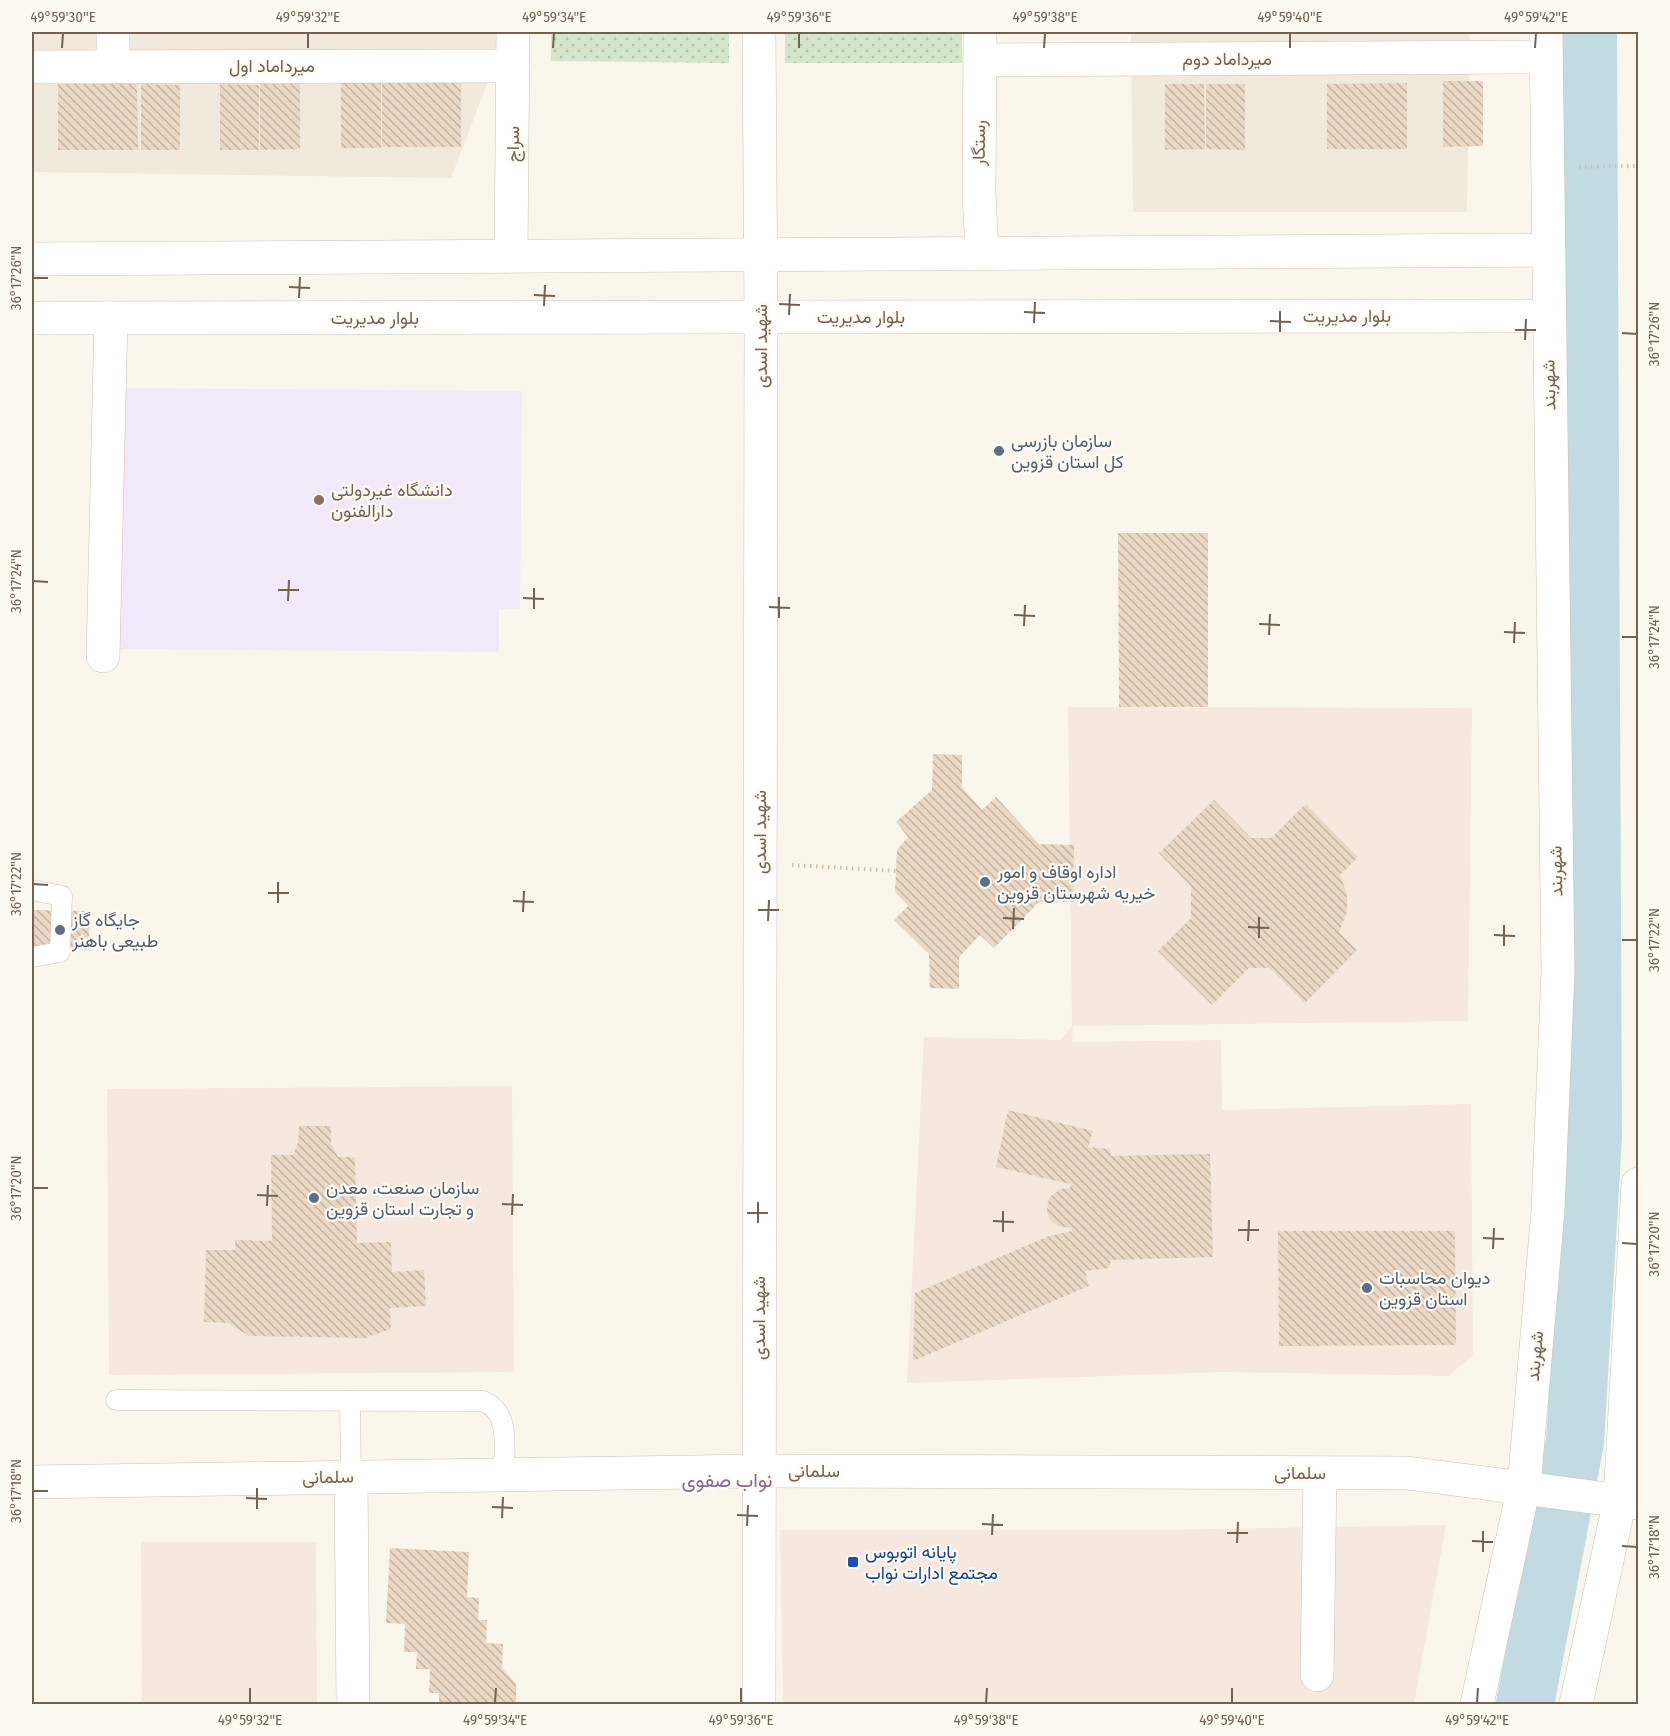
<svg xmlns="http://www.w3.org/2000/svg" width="1670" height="1736" viewBox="0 0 1670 1736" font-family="'Fira Sans Condensed',Vazirmatn,sans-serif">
<defs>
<pattern id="grass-dots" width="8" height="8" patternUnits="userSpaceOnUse" patternTransform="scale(1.5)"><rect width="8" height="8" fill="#d4e7cb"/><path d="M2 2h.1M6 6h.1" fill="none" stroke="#b0bfa7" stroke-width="1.8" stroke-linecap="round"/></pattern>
<pattern id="building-back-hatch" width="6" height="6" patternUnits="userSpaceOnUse" patternTransform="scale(1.5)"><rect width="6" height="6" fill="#ead8c5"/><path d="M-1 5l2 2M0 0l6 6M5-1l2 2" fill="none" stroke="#c2b3a2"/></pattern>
</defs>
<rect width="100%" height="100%" fill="#faf6ec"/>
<!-- residential -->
<g fill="#f1e9db">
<polygon points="32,32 507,32 451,178 32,172"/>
<polygon points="1131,32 1487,32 1470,35 1467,212 1133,212"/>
</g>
<!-- commercial -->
<g fill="#f6e8de">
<polygon points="1068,707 1472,708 1468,1021 1073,1026 1072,1042 1221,1040 1222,1110 1471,1104 1473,1355 1448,1376 1223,1372 907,1383 924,1037 1061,1040 1072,1026"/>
<polygon points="512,1086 514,1372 109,1375 107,1089"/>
<polygon points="1446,1525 1414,1704 783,1704 780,1530 1152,1530"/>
<polygon points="141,1542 316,1542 317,1704 142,1704"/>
</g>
<!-- education -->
<polygon fill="#f3e8f7" points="118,388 522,391 520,609 499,609 499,652 116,649"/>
<!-- grass -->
<g fill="url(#grass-dots)">
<polygon points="551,32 729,32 729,63 551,61"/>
<rect x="785" y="32" width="177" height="31"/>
</g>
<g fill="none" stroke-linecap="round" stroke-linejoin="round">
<!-- river -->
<polyline stroke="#c2dae2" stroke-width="58" points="1525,1704 1575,1442 1593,1136 1588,32"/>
</g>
<!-- building -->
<g fill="url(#building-back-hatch)">
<polygon points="1443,81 1483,81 1483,146 1443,147"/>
<polygon points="381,82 381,148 341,148 341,83"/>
<rect x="382" y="82" width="79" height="65"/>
<polygon points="1407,83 1407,149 1327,149 1327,84"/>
<polygon points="58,84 137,84 138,150 58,150"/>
<polygon points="141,84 180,85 180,150 141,150"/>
<polygon points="220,84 259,85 259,150 220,150"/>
<polygon points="260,84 300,84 300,149 260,150"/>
<polygon points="1165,84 1204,84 1205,149 1165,150"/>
<polygon points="1206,84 1245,84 1245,150 1206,149"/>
<polygon points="1118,533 1208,533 1208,707 1119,707"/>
<polygon points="933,754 962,755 962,787 982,810 996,797 1039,844 1074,845 1073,902 1039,902 994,948 980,935 959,957 959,989 930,988 929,954 894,920 908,906 895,892 897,850 908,837 896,822 932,790"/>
<polygon points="1214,800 1251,838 1271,838 1306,804 1358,857 1340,875 1347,894 1347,912 1339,932 1357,950 1305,1003 1270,968 1249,968 1212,1005 1158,951 1191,918 1191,886 1159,853"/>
<polygon points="32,910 89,911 89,950 32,950"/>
<polygon points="1008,1110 1093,1131 1088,1147 1110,1149 1111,1156 1210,1154 1213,1257 1111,1260 1109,1268 1085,1271 1089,1286 913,1361 915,1293 1049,1236 1072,1231 1072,1228 1058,1226 1049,1219 1047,1210 1049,1198 1060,1189 1070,1188 1070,1184 996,1167"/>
<polygon points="299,1126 331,1126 331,1144 338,1157 355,1157 357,1243 391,1242 392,1272 424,1270 426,1306 390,1308 391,1329 365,1338 249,1336 228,1323 204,1322 206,1250 235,1250 235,1240 272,1241 271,1155 293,1155 298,1143"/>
<polygon points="1278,1231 1455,1231 1456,1345 1279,1346"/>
<polygon points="390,1548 469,1552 467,1597 479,1598 478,1620 487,1620 486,1643 503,1644 502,1668 516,1684 516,1704 439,1704 439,1693 429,1693 430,1669 416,1669 417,1652 404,1652 405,1624 386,1623"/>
</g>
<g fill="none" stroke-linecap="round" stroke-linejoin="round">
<!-- lane casing -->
<g stroke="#ccc0b3" stroke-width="21">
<g id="lane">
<polyline points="32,890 62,896 60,952 32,957"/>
<path d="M116,1400l367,1c28,11 21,47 21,73"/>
<polyline points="350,1401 351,1476"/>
</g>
</g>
<!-- street casing -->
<g stroke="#ccc0b3" stroke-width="34">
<g id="street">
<polyline points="113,32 113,66"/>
<polyline points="759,32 761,317"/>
<polyline points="980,32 979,193 982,253"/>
<polyline points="981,60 1546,57"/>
<polyline points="32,67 513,66"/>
<polyline points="511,256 513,32"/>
<polyline points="103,656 111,318"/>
<polyline points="351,1476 353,1704"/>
<polyline points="1317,1675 1320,1473"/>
</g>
</g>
<!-- secondary casing -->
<g stroke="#cec1b1" stroke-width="34">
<g id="secondary">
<polyline points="32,259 1547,250"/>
<polyline points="32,318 1547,316"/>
<polyline points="32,1482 759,1471 1407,1473 1638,1503"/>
<polyline points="759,1704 761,317"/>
<polyline points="1477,1704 1524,1486 1548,1210 1558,971 1546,32"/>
<polyline points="1576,1704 1620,1500 1638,1184"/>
</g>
</g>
<!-- path -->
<g stroke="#d2bdaa" stroke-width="4" stroke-dasharray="1.5 4.5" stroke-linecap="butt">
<polyline points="1579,167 1638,166"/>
<polyline points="792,865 897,871"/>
</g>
<!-- lane -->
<use href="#lane" stroke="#fff" stroke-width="20"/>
<!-- street -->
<use href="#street" stroke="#fff" stroke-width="33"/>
<!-- secondary -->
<use href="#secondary" stroke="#fff" stroke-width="33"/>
</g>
<!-- ticks -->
<path fill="none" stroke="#736151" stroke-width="2" d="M62,48l1,-15M308,48v-15M553,48l1,-15M799,48v-15M1044,48l1,-15M1290,48v-15M1535,48l1,-15M33,278h15M289,287l21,1M534,295l21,1M299,298l1,-21M779,304l21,1M544,306l1,-21M1024,312l21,1M789,315l1,-21M1270,321l21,1M1034,323l1,-21M1515,330h21M1280,332v-21M1622,333l15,1M1525,340l1,-21M33,581l15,1M278,590h21M523,598l21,1M288,601l1,-21M769,607l21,1M534,609v-21M1014,615l21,1M779,618v-21M1259,624l21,1M1024,626l1,-21M1504,632l21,1M1269,635l1,-21M1622,637h15M1514,643l1,-21M33,884l15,1M268,893h21M513,901l21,1M278,903v-21M758,910h21M523,912l1,-21M1003,918l21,1M768,921l1,-21M1248,927l21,1M1013,929l1,-21M1494,935l21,1M1259,938v-21M1622,940h15M1504,946v-21M33,1188h15M257,1195l21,1M502,1204l21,1M267,1206l1,-21M747,1213h21M512,1215l1,-21M993,1221l21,1M758,1223v-21M1238,1230h21M1003,1232v-21M1483,1238l21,1M1248,1241l1,-21M1622,1243l15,1M1493,1249l1,-21M33,1491h15M246,1498l21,1M492,1507l21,1M257,1509v-21M737,1515l21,1M502,1518l1,-21M982,1524l21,1M747,1526l1,-21M1227,1533h21M992,1535l1,-21M1472,1541l21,1M1237,1543l1,-21M1622,1546l15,1M1483,1552v-21M250,1703v-15M495,1703l1,-15M741,1703v-15M986,1703l1,-15M1232,1703v-15M1477,1703l1,-15"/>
<!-- markers -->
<g fill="#5c6f8a" stroke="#fdfaf2" stroke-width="2">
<circle cx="999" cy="451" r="6"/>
<circle cx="985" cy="882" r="6"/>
<circle cx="60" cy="930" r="6"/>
<circle cx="314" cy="1198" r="6"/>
<circle cx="1367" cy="1288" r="6"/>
</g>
<circle fill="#8d6e63" stroke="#fdfaf2" stroke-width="2" cx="319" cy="500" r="6"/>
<rect fill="#1a4fb4" stroke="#fdfaf2" stroke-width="2" x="847" y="1556" width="12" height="12" rx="3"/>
<g text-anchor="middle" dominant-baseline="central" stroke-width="4.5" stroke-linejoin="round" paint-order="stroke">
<!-- street labels -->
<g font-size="18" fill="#736151" stroke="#fdfaf2">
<text x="1227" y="59">میرداماد دوم</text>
<text x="272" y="66">میرداماد اول</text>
<text transform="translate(979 143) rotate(-89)">رستگار</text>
<text transform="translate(513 144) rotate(-89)">سراج</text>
<text x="1347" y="316">بلوار مدیریت</text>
<text x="861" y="317">بلوار مدیریت</text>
<text x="375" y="318">بلوار مدیریت</text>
<text transform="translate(761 346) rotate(-90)">شهید اسدی</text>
<text transform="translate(1549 385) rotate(-91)">شهربند</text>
<text transform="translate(760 832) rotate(-90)">شهید اسدی</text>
<text transform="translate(1556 871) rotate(-91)">شهربند</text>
<text transform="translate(759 1318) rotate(-90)">شهید اسدی</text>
<text transform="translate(1535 1356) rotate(-85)">شهربند</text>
<text x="814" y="1471">سلمانی</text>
<text x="1300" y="1473">سلمانی</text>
<text transform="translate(328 1477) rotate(-1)">سلمانی</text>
</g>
<!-- service labels -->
<g font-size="18" fill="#4e5e75" stroke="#fdfaf2" text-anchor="start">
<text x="1011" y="441">سازمان بازرسی<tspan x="1011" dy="21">کل استان قزوین</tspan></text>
<text x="997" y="872">اداره اوقاف و امور<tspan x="997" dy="21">خیریه شهرستان قزوین</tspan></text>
<text x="72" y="920">جایگاه گاز<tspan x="72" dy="21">طبیعی باهنر</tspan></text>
<text x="326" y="1188">سازمان صنعت، معدن<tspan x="326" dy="21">و تجارت استان قزوین</tspan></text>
<text x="1379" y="1278">دیوان محاسبات<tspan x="1379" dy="21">استان قزوین</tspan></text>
</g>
<!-- education labels -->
<g font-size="18" fill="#785e54" stroke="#fdfaf2" text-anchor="start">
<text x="331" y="490">دانشگاه غیردولتی<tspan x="331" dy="21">دارالفنون</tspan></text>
</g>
<!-- transit labels -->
<g font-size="18" fill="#164399" stroke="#fdfaf2" text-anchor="start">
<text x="865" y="1552">پایانه اتوبوس<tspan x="865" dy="21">مجتمع ادارات نواب</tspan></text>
</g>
<!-- neighbourhood labels -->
<g font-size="20" fill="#86698e" stroke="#fdfaf2">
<text x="727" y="1480">نواب صفوی</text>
</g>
</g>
<!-- border -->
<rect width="1670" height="1736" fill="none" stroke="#fdfaf2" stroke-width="66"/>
<rect x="33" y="33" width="1604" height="1670" fill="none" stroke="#736151" stroke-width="2"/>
<g font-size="15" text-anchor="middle" fill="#736151">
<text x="63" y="22">49°59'30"E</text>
<text x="308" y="22">49°59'32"E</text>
<text x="554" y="22">49°59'34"E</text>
<text x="799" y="22">49°59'36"E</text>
<text x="1045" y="22">49°59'38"E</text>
<text x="1290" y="22">49°59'40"E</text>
<text x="1536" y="22">49°59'42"E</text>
<text transform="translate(16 278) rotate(-90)" y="5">36°17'26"N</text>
<text transform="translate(1654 334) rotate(-90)" y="5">36°17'26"N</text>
<text transform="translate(16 581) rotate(-90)" y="5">36°17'24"N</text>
<text transform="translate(1654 637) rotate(-90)" y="5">36°17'24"N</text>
<text transform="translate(16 884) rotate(-90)" y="5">36°17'22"N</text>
<text transform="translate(1654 940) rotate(-90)" y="5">36°17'22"N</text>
<text transform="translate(16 1188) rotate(-90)" y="5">36°17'20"N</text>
<text transform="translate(1654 1244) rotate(-90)" y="5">36°17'20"N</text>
<text transform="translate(16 1491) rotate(-90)" y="5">36°17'18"N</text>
<text transform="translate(1654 1547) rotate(-90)" y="5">36°17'18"N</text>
<text x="250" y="1725">49°59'32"E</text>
<text x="495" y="1725">49°59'34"E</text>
<text x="741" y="1725">49°59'36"E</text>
<text x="986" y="1725">49°59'38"E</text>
<text x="1232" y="1725">49°59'40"E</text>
<text x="1477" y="1725">49°59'42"E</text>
</g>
</svg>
